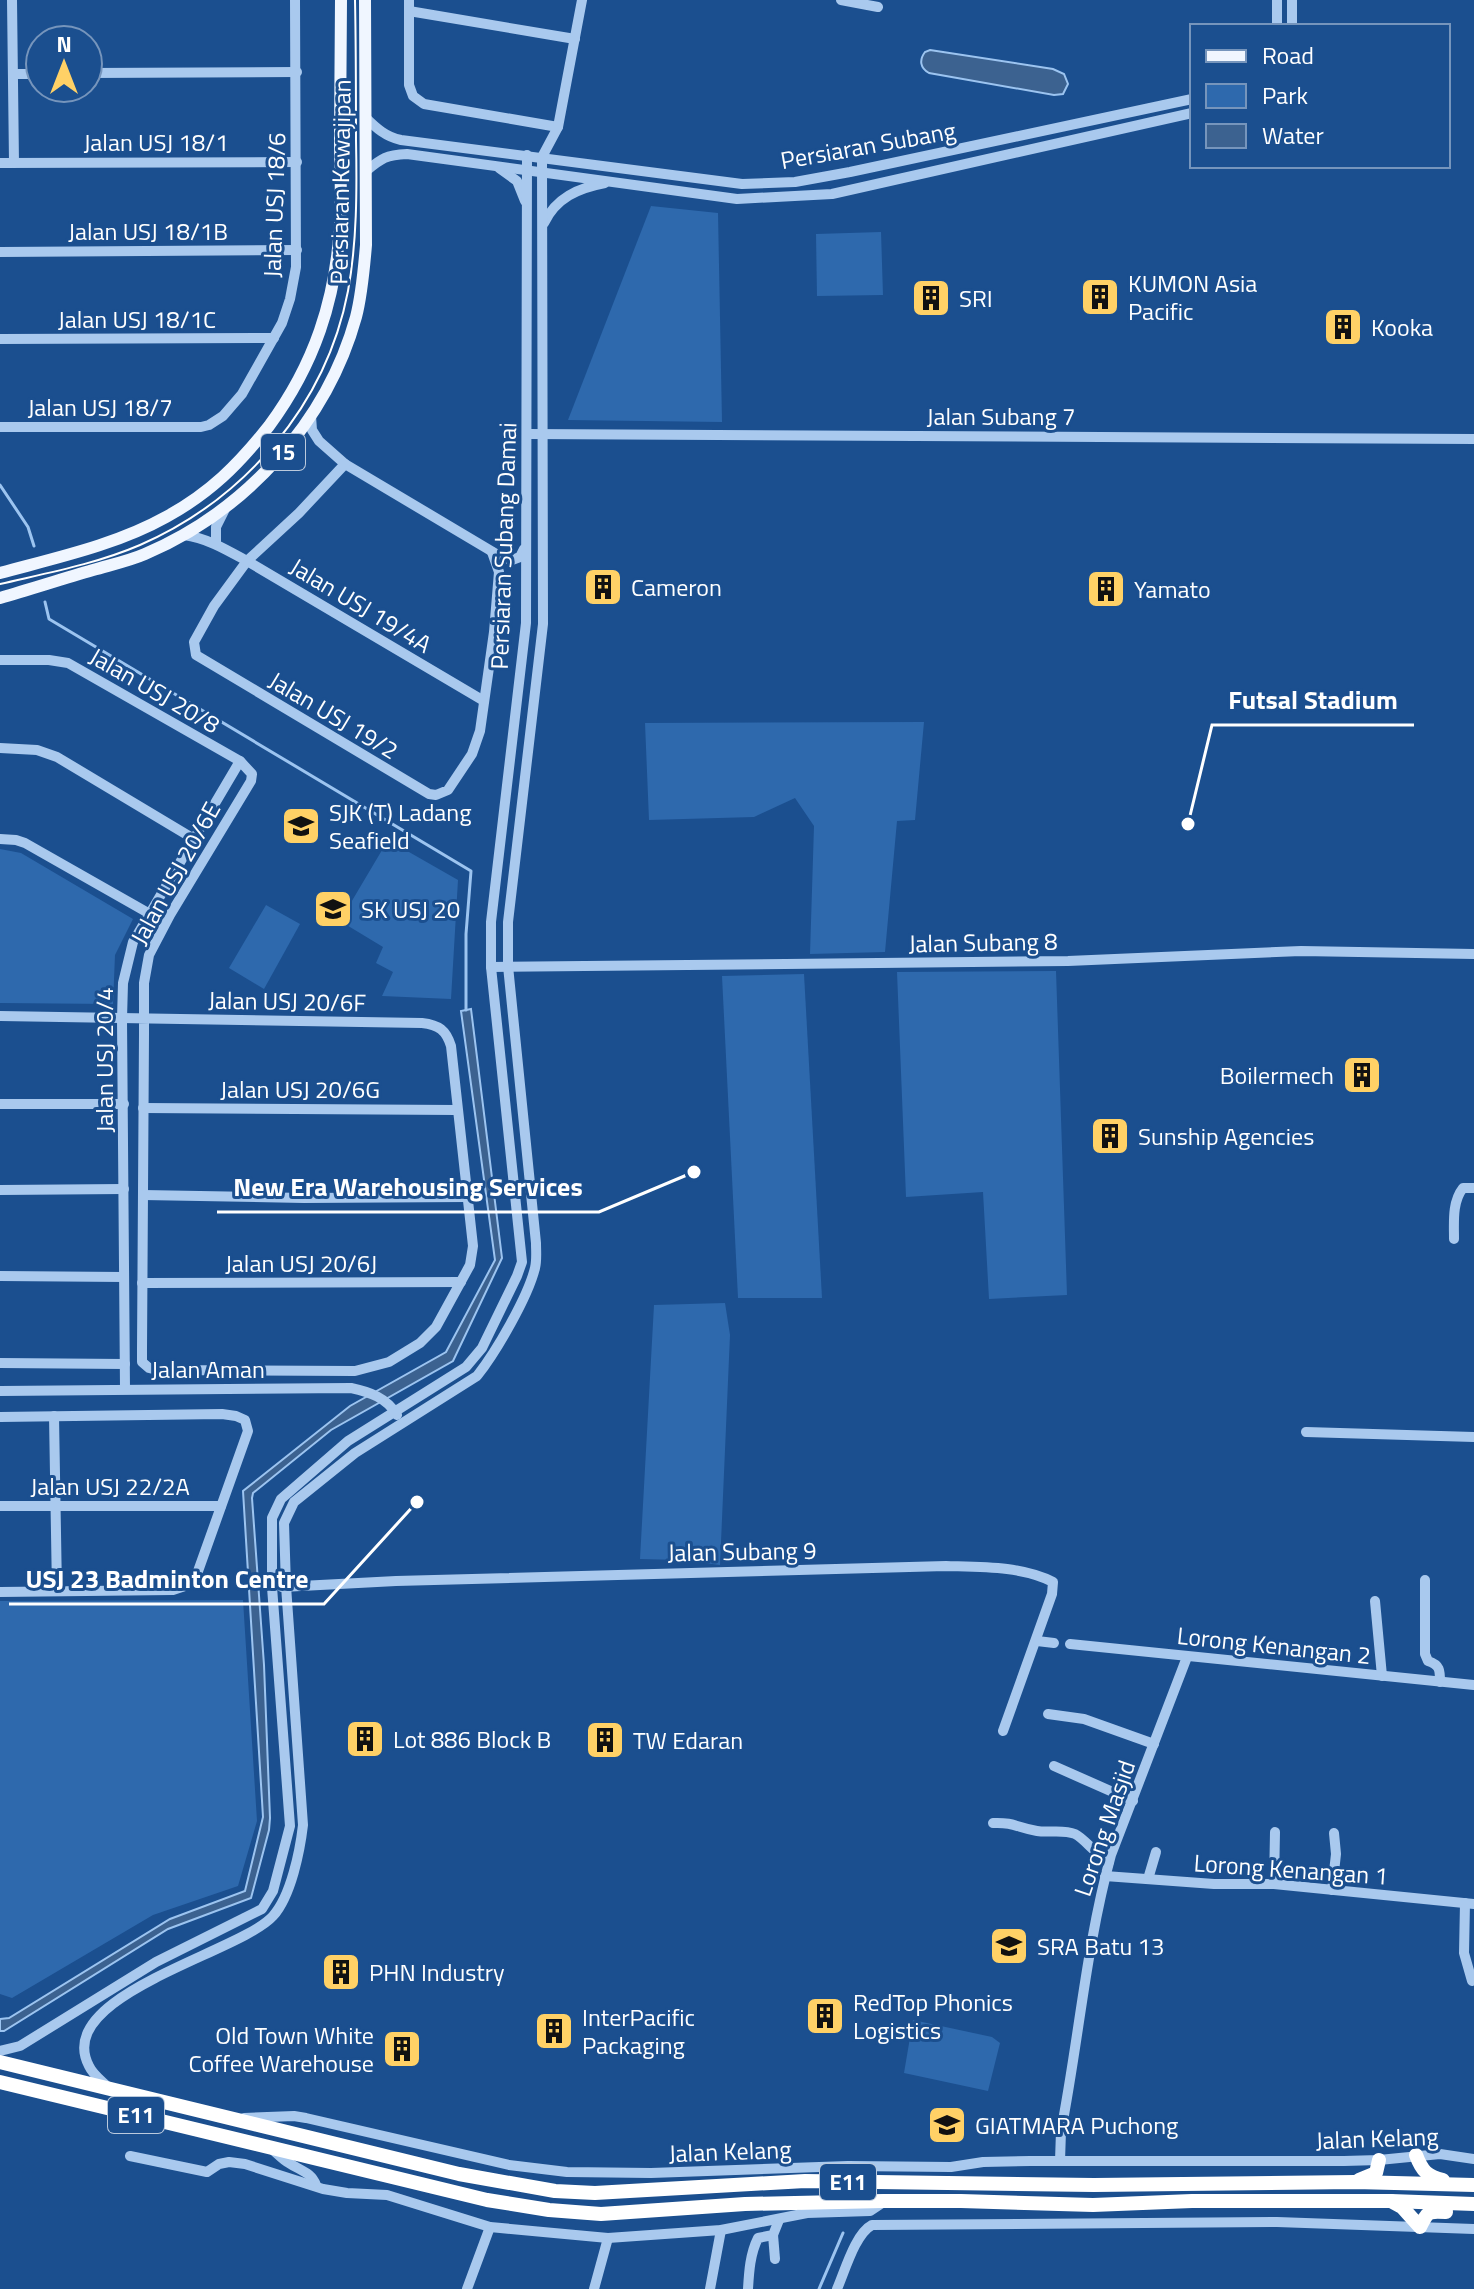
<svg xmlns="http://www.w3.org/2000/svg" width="1474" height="2289" viewBox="0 0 1474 2289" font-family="'Titillium Web',sans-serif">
<rect width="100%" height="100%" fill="#1b4f8f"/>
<!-- green -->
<g fill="#2e69ad">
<polygon points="651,206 718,213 722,422 568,420"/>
<polygon points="881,232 883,295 817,296 816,234"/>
<polygon points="924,722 915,820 897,821 885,952 810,954 814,826 795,798 754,817 649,820 645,723"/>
<polygon points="388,840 458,880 451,999 382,996 393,972 376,963 383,947 340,921"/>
<polygon points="0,849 21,853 133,919 115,955 113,1004 0,1003"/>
<polygon points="266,905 300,924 264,989 229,968"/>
<polygon points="1056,971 1067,1295 989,1299 983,1192 906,1197 897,972"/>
<polygon points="804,974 822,1298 738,1298 722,976"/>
<polygon points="725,1303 730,1335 720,1565 681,1560 640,1559 654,1305"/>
<polygon points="243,1600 257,1821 238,1886 153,1915 12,1998 0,1994 0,1601"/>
<polygon points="913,2020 992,2037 1000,2043 988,2091 904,2073"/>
</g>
<!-- water -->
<g fill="#3c6290" stroke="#9cc4f0" stroke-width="2">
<path d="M930,50l123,19 11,5 4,10 -5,10 -9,1 -125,-22c-9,-5 -10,-13 -4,-21z"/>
<polygon points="471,1009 502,1258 453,1361 331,1430 253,1493 252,1498 264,1665 270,1818 269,1830 251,1898 168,1929 4,2031 0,2031 0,2019 9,2018 170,1919 245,1891 263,1817 243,1491 350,1406 446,1352 495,1260 461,1011"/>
</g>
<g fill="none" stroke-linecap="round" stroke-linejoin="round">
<!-- stream -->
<g stroke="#9cc4f0" stroke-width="3">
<polyline points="0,485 28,527 34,546"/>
<polyline points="45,602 49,619 471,871 466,934 466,1010"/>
<polyline points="819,2289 843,2233"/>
</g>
<!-- minor -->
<g stroke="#a9c9ee" stroke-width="10">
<polyline points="12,0 14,163"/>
<polyline points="409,0 409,85 413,96 424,104 558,127"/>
<polyline points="841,0 878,7"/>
<polyline points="1292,0 1292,26"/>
<polyline points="409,11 575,39"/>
<polyline points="1277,26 1277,0"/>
<polyline points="88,73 297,72"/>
<polyline points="13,74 40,74"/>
<path d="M365,117c11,11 21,20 36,23l341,44 53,-2 55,-10 342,-73"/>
<polyline points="0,163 297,162"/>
<polyline points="499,168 517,181 525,201"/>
<path d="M366,171c16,-13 20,-16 41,-17l330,45 95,-5 360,-81"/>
<path d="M544,223c12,-25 34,-35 61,-40"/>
<polyline points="0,252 297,250"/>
<polyline points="0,339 274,338"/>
<polyline points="311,416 312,430 319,441 345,464 503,558 512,560 520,557 524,549"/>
<polyline points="0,427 201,427 209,425 223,416 242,394 282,323 290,299 296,267 295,0"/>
<polyline points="527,434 1474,439"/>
<polyline points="345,464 299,513 247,561 214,606 194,642 196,655 429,794 436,795 448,790 472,754 480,731 494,632 499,572 492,552"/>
<path d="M184,535c23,3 43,15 63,26l237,140"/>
<polyline points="216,544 216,527 225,509"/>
<path d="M0,660h49l19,3 172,98 12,13 -1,7 -81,134 -21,40 -5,28v51l-2,316v12l7,6 8,2 198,1 34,-9 31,-19 16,-16 34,-62 3,-19 -22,-200c-5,-16 -12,-21 -29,-23l-422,-7"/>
<polyline points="0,748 37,750 57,757 194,839"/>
<polyline points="0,839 16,840 25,843 150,914"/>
<polyline points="491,967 1068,961 1301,951 1474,954"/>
<polyline points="0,1104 124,1104"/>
<polyline points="143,1108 457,1110"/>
<polyline points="0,1190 124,1189"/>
<polyline points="143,1195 304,1198 466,1197"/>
<path d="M1454,1239c0,-17 -2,-37 9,-51h11"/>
<polyline points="0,1276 124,1277"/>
<polyline points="142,1283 461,1282"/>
<polyline points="0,1363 125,1364"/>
<polyline points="125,1389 122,1019 123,983 133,942 240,761"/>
<path d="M0,1391l351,-3c19,4 36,10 46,27"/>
<polyline points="54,1416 57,1591"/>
<polyline points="0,1417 222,1414 236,1416 245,1420 248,1431 197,1574 188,1585 173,1590 0,1592"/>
<polyline points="1306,1432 1474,1437"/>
<polyline points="0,1506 221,1506"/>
<path d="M1425,1580v74l3,7c12,4 12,9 12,21"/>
<path d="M282,1587l114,-6 550,-15c35,1 76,0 107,16l-1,12 -49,137"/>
<polyline points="1375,1601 1382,1676"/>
<polyline points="1037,1641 1054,1643"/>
<polyline points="1070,1644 1474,1685"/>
<polyline points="1048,1714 1084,1719 1154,1744"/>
<polyline points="1054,1766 1133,1801"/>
<path d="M993,1823c21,-1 25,5 44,8 12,2 26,-2 38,3 9,4 21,21 34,28"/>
<polyline points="1105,1876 1214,1884 1274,1884 1474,1904"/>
<polyline points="1148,1879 1156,1852"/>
<polyline points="1274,1884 1275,1832"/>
<polyline points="1332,1890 1336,1854 1334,1833"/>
<polyline points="1465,1903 1464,1953 1472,1981"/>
<polyline points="0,2051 20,2046 156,1962 262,1909 273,1891 290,1826 272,1587 272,1518 281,1499 348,1441 466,1367 482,1348 517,1276 522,1262 491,967 491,922 526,623 527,155"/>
<path d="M109,2088c-7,-7 -16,-13 -20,-22 -37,-71 151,-113 184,-150 18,-20 27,-65 30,-91l-17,-239 -2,-63 10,-21 61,-49 122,-77c19,-24 51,-79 58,-108 2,-8 1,-17 1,-25l-28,-277v-44l35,-298 -1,-467 16,-30 24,-127"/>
<polyline points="244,2118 294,2116 306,2118 509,2165 567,2172 651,2173 848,2166 951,2167 983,2162 1030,2161 1344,2161 1379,2160 1440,2154 1474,2159"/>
<path d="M273,2150c5,4 10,10 16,13 12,8 22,9 27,22"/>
<polyline points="130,2156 207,2172 219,2164 229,2162 245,2164 323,2189 347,2193 387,2195 490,2227 608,2238 721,2230 807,2213 870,2211 882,2203"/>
<path d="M1060,2161l1,-30c18,-92 25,-185 50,-276l76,-198"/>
<polyline points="773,2235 775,2259"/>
<polyline points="467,2289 490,2227"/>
<polyline points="594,2289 608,2238"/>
<polyline points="710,2289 721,2230"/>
<path d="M748,2289c1,-17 2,-35 10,-51l15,-3 6,-15"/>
<path d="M837,2289c8,-18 18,-55 35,-64l405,-3 197,7"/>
</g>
<!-- major -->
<g stroke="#f0f6ff" stroke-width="12">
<path d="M0,573c55,-15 116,-28 166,-56 44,-24 72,-52 103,-91 45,-61 67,-126 71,-202 2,-28 0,-57 0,-85 0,-46 1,-93 1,-139"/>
<path d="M0,598c31,-9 62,-19 93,-28 17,-5 36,-9 52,-16 101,-43 182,-132 211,-237 6,-23 8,-49 10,-72l-1,-245"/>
</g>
<!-- highway -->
<g stroke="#fff" stroke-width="14">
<polyline points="0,2062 459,2174 555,2191 595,2193 805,2181 1094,2185 1355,2182 1474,2185"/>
<polyline points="0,2082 487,2200 549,2210 601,2214 745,2204 883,2201 961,2201 1093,2205 1192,2201 1391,2201 1474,2204"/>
<path d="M1416,2155c6,16 11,21 27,25"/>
<polyline points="1359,2180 1376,2173 1379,2160"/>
<path d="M1391,2201l11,6 18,20c8,-16 8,-16 26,-15"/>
</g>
<!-- tram -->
<path stroke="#fff" stroke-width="2" d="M0,584c47,-11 96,-20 140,-39 105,-46 186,-140 208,-254 9,-49 9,-101 8,-151 0,-47 0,-93 -1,-140"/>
</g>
<!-- icons -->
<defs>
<g id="building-square" transform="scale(2)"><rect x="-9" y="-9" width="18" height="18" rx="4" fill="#ffd166" stroke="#1b4f8f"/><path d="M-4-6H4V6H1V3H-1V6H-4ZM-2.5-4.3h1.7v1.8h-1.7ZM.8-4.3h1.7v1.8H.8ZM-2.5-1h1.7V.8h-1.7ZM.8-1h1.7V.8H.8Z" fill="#111"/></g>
<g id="school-square" transform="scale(2)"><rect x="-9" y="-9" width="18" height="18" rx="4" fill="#ffd166" stroke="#1b4f8f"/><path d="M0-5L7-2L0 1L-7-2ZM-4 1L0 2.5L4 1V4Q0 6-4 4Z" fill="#111"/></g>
<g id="university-square" transform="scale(2)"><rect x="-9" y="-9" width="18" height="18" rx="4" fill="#ffd166" stroke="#1b4f8f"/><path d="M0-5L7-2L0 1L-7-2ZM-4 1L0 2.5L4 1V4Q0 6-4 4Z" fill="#111"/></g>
</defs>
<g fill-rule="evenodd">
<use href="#building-square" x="1100" y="297"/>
<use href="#building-square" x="931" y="298"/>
<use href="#building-square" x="1343" y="327"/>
<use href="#building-square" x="603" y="587"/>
<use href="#building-square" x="1106" y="589"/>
<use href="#school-square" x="301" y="826"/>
<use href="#school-square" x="333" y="909"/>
<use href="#building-square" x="1362" y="1075"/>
<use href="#building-square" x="1110" y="1136"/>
<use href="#building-square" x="365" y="1739"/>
<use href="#building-square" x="605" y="1740"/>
<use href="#school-square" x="1009" y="1946"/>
<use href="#building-square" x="341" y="1972"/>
<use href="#building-square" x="825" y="2016"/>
<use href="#building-square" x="554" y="2031"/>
<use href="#building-square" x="402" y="2049"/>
<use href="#university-square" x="947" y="2125"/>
</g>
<g text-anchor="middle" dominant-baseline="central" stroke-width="6" stroke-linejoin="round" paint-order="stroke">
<!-- shield labels -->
<g fill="#1b4f8f" stroke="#bbcadd" stroke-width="2">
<rect x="261" y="434" width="44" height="36" rx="6"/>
<rect x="108" y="2097" width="56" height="36" rx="6"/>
<rect x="820" y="2164" width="56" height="36" rx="6"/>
</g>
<g font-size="22" font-weight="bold" fill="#fff">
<text x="283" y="452">15</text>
<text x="136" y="2115">E11</text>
<text x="848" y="2182">E11</text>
</g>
<!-- street labels -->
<g font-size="24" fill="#fff" stroke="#1b4f8f">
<text x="156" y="142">Jalan USJ 18/1</text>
<text transform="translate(868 145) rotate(-10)">Persiaran Subang</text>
<text transform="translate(340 182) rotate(-89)">Persiaran Kewajipan</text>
<text transform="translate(274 205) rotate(-88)">Jalan USJ 18/6</text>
<text x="148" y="231">Jalan USJ 18/1B</text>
<text x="137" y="319">Jalan USJ 18/1C</text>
<text x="100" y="407">Jalan USJ 18/7</text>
<text x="1001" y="416">Jalan Subang 7</text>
<text transform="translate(503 546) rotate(-88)">Persiaran Subang Damai</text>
<text transform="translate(361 605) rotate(31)">Jalan USJ 19/4A</text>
<text transform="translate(155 690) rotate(30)">Jalan USJ 20/8</text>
<text transform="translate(334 715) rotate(31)">Jalan USJ 19/2</text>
<text transform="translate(175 873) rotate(-61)">Jalan USJ 20/6E</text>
<text transform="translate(983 942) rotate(-1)">Jalan Subang 8</text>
<text transform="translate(287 1001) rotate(1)">Jalan USJ 20/6F</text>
<text transform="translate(104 1060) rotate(-90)">Jalan USJ 20/4</text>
<text x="300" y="1089">Jalan USJ 20/6G</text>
<text x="301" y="1263">Jalan USJ 20/6J</text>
<text x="208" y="1369">Jalan Aman</text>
<text x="110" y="1486">Jalan USJ 22/2A</text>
<text transform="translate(742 1551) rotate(-1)">Jalan Subang 9</text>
<text transform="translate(1274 1645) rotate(6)">Lorong Kenangan 2</text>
<text transform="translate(1104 1828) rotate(-71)">Lorong Masjid</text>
<text transform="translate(1291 1869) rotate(4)">Lorong Kenangan 1</text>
<text transform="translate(1377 2138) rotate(-2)">Jalan Kelang</text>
<text transform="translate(730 2151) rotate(-2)">Jalan Kelang</text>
</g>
<!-- poi labels -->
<g font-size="24" fill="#fff" stroke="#1b4f8f" text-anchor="start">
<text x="1128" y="283">KUMON Asia<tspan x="1128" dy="28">Pacific</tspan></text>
<text x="959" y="298">SRI</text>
<text x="1371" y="327">Kooka</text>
<text x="631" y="587">Cameron</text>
<text x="1134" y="589">Yamato</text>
<text x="329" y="812">SJK (T) Ladang<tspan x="329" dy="28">Seafield</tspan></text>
<text x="361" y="909">SK USJ 20</text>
<text x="1334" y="1075" text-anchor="end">Boilermech</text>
<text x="1138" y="1136">Sunship Agencies</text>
<text x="393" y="1739">Lot 886 Block B</text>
<text x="633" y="1740">TW Edaran</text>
<text x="1037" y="1946">SRA Batu 13</text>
<text x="369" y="1972">PHN Industry</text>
<text x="853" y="2002">RedTop Phonics<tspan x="853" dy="28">Logistics</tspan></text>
<text x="582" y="2017">InterPacific<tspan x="582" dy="28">Packaging</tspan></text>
<text x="374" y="2035" text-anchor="end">Old Town White<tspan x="374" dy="28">Coffee Warehouse</tspan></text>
<text x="975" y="2125">GIATMARA Puchong</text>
</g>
</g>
<!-- callouts -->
<path fill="none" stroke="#fff" stroke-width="3" d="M1188 824L1212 725H1414M694 1172L599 1212H217M417 1502L324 1604H9"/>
<g fill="#fff" stroke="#1b4f8f" stroke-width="3">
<circle cx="1188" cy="824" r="8"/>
<circle cx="694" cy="1172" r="8"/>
<circle cx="417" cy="1502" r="8"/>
</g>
<g font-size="26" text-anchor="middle" font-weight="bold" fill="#fff" stroke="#1b4f8f" stroke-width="6" stroke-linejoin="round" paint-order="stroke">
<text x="1313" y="709">Futsal Stadium</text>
<text x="408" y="1196">New Era Warehousing Services</text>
<text x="167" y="1588">USJ 23 Badminton Centre</text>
</g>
<!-- legend -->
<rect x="1190" y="24" width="260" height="144" fill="#1b4f8f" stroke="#7695bc" stroke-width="2"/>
<rect x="1206" y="50" width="40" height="12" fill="#f0f6ff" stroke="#7695bc" stroke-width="2"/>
<text x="1262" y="64" font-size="24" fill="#ffffff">Road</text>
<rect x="1206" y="84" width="40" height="24" fill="#2e69ad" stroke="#7695bc" stroke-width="2"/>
<text x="1262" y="104" font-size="24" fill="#ffffff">Park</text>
<rect x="1206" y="124" width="40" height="24" fill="#3c6290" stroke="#7695bc" stroke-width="2"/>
<text x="1262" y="144" font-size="24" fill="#ffffff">Water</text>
<!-- north arrow -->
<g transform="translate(64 64)"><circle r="38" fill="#1b4f8f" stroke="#7695bc" stroke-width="2"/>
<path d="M0-6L14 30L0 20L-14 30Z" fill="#ffd166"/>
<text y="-12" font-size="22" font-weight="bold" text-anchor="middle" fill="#ffffff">N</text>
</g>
</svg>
